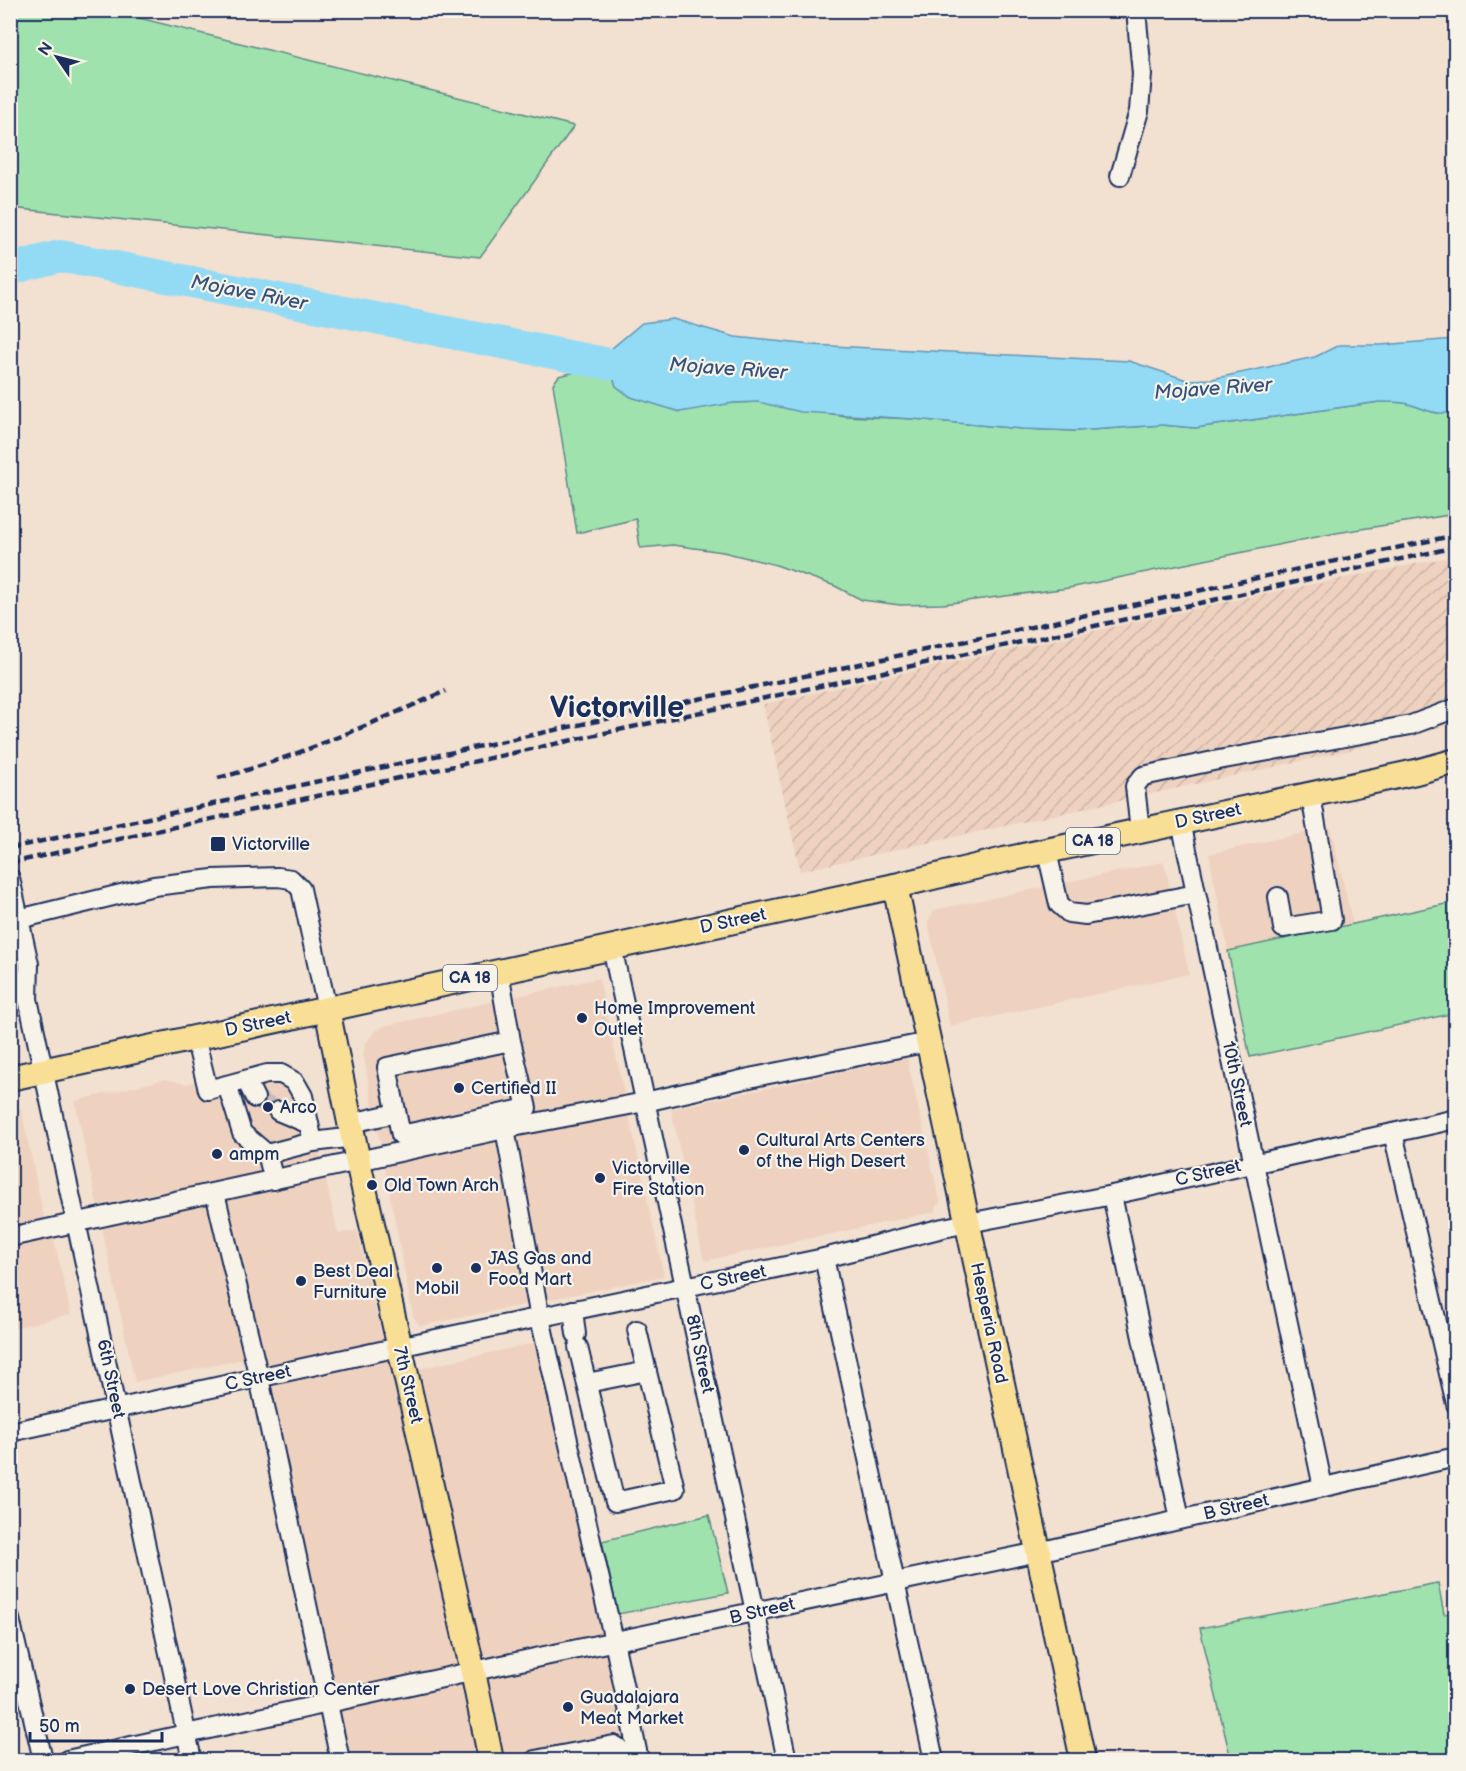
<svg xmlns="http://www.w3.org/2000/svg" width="1466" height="1771" viewBox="0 0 1466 1771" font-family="'Balsamiq Sans',sans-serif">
<defs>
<pattern id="industrial-furrows" width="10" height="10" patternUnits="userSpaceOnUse" patternTransform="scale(1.5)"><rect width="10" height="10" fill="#eed2bf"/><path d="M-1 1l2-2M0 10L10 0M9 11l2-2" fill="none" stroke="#ccb5a7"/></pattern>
</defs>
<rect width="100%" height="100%" fill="#f2e0d0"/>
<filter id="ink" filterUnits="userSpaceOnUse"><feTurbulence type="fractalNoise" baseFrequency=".0167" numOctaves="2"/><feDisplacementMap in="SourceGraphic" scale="12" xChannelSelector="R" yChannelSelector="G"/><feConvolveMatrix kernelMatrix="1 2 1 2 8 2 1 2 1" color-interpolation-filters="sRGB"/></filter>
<g filter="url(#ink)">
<!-- built -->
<g fill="#eed2bf">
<polygon points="1330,827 1353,924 1228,951 1209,854"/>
<polygon points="1164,862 1189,974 950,1026 928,922 934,910"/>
<polygon points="599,978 664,1276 420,1326 413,1316 363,1053 366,1043 374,1032 384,1026"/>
<polygon points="907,1058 940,1202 934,1212 704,1261 671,1109"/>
<polygon points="278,1068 305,1086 338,1234 357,1230 391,1375 543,1341 636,1760 344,1760 258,1356 135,1382 75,1101 166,1079 185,1084"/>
<polygon points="21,1108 45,1222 10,1230 10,1110"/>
<polygon points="52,1232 71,1314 11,1329 10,1242"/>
</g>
<!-- industrial -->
<polygon fill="url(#industrial-furrows)" points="1455,556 1455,723 1424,732 1346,751 800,871 763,704 1253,596"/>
<!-- green -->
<g fill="#9fe2ae" stroke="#5d8886" stroke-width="1.5">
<polygon points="11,10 111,11 574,126 480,257 11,208"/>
<path d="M609,364l7,22 15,11 24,6 54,3 24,-3 25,-1 87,14 69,3 108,10 54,2 86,-6 33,3 184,-26c8,0 17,0 25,1 20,4 29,14 51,9v102l-119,19 -267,55 -126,16 -43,1 -38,-5 -27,-14 -59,-21 -53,-13 -50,-7 -33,3 -4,-29 -59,14 -24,-149 6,-8z"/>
<polygon points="1455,902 1455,1013 1250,1057 1228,951"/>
<polygon points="709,1515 728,1593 618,1614 602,1541"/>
<polygon points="1438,1583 1444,1614 1455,1612 1455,1760 1231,1760 1200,1628"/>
</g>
<!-- water -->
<path fill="#93dbf4" stroke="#6396b8" stroke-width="1.5" d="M673,319l62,18 77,8 317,16 58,19 25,-1 103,-22 24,-12h42l74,-6v73c-22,5 -31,-5 -51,-9 -8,-1 -17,-1 -25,-1l-184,26 -33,-3 -86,6 -54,-2 -108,-10 -113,-7 -43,-10 -25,1 -53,9 -49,-15 -15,-11 -7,-22 2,-15 31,-26z"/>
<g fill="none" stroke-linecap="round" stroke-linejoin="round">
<!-- river -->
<polyline stroke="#93dbf4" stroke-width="32" points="10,269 60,256 609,364 653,364"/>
<!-- minor-tunnel -->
<polyline stroke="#c7bdb9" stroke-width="18" stroke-dasharray="18 9" stroke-linecap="butt" points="255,1098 278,1111"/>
<!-- minor casing -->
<g stroke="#1b2f5e" stroke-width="22">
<g id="minor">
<polyline points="1120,176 1139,111 1142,74 1136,10"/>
<polyline points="1181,822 1323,1487"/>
<polyline points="1140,831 1135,786 1143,776 1213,761 1411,725 1456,708"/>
<polyline points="1047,852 1059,904 1069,913 1086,915 1196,894"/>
<polyline points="10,878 29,964 28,999 192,1760"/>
<polyline points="1278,897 1283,928 1332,920 1311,795"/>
<polyline points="19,919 154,886 213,879 278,877 291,879 301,889 327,1009"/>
<polyline points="612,947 787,1760"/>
<polyline points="10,971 11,976 28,999"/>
<polyline points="499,971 511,1041 527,1108 401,1135 387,1067 511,1041"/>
<polyline points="195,1037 208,1090 267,1074 281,1074 295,1082 303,1096 313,1142 354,1137"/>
<polyline points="246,1080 255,1098"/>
<polyline points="227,1085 242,1133 267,1154 274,1180"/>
<polyline points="278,1111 309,1124"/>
<polyline points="351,1123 396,1113"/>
<polyline points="505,1129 540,1318 614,1641 639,1760"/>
<polyline points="1393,1133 1456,1404"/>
<polyline points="267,1154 313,1142"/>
<polyline points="215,1193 259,1378 340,1760"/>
<polyline points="1112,1195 1180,1519"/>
<polyline points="10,1237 518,1126 645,1102 754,1077 929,1042"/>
<polyline points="824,1258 934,1760"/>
<polyline points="573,1310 576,1334"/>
<polyline points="578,1347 615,1502 675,1489 637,1330"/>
<polyline points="587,1383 647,1371"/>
<polyline points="10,1432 431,1340 824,1258 943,1228 1112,1195 1456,1119"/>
<polyline points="10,1619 43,1760"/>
<polyline points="67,1760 502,1665 1038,1552 1456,1457"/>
<path d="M535,1760l79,-15c8,4 8,7 8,15"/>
</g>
</g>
<!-- major casing -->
<g stroke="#1b2f5e" stroke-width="28">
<g id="major">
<polyline points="895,886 1083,1760"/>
<polyline points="327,1009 358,1162 473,1672 491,1760"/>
<polyline points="10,1078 895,886 1004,860 1416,772 1456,761"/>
</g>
</g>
<!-- minor -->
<use href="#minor" stroke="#f7f3e8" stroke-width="18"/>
<!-- major -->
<use href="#major" stroke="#f9df96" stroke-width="24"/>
<!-- rail -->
<g stroke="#1b2f5e" stroke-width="4.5" stroke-dasharray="9 4.5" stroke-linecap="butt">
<path d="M218,778c79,-20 153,-55 228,-87"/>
<polyline points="10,848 1456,535"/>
<polyline points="10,863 1456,547"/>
</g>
</g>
</g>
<!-- markers -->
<g fill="#1b2f5e" stroke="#f7f3e8" stroke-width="2">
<rect x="210" y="836" width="16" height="16" rx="3"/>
<circle cx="582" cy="1018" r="6"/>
<circle cx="459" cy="1088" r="6"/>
<circle cx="268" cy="1107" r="6"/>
<circle cx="744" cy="1150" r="6"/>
<circle cx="217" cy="1154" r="6"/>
<circle cx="600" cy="1178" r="6"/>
<circle cx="372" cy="1185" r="6"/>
<circle cx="437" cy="1268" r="6"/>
<circle cx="476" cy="1268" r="6"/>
<circle cx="301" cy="1281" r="6"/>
<circle cx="130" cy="1689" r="6"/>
<circle cx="568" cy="1707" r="6"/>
</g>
<g text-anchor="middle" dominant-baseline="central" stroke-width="4.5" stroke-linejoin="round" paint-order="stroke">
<!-- shield labels -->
<g fill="#f7f3e8" stroke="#5d6a87" stroke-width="1.5">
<rect x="1066" y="828" width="54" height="26" rx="4.5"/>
<rect x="443" y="965" width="54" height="26" rx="4.5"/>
</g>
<g font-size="16" font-weight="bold" fill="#1b2f5e">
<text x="1093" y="841">CA 18</text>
<text x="470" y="978">CA 18</text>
</g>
<!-- street labels -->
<g font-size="18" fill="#1b2f5e" stroke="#f7f3e8">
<text transform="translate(1208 816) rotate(-12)">D Street</text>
<text transform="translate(733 921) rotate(-12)">D Street</text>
<text transform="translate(258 1024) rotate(-12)">D Street</text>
<text transform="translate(1237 1084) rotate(78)">10th Street</text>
<text transform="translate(1208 1173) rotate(-13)">C Street</text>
<text transform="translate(733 1278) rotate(-12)">C Street</text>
<text transform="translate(989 1323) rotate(78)">Hesperia Road</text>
<text transform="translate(700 1354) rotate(78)">8th Street</text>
<text transform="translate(258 1378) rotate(-12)">C Street</text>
<text transform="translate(111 1379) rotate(78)">6th Street</text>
<text transform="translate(408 1385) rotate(77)">7th Street</text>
<text transform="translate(1236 1507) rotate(-13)">B Street</text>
<text transform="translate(762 1611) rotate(-13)">B Street</text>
</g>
<!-- poi labels -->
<g font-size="18" fill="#1b2f5e" stroke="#f7f3e8" text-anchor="start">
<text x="232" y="844">Victorville</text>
<text x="594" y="1008">Home Improvement<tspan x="594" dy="21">Outlet</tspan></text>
<text x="471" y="1088">Certified II</text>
<text x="280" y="1107">Arco</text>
<text x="756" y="1140">Cultural Arts Centers<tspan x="756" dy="21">of the High Desert</tspan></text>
<text x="229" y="1154">ampm</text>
<text x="612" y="1168">Victorville<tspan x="612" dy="21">Fire Station</tspan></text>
<text x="384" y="1185">Old Town Arch</text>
<text x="488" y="1258">JAS Gas and<tspan x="488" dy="21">Food Mart</tspan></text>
<text x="313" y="1271">Best Deal<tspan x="313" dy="21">Furniture</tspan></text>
<text x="437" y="1288" text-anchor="middle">Mobil</text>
<text x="142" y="1689">Desert Love Christian Center</text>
<text x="580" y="1697">Guadalajara<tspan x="580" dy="21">Meat Market</tspan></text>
</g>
<!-- water labels -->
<g font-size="20" font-style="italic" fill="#33517c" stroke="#f7f3e8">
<text transform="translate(249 293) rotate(11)">Mojave River</text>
<text transform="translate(728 369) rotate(4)">Mojave River</text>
<text transform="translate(1213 389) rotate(-4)">Mojave River</text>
</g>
<!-- town labels -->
<g font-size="30" font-weight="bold" fill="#1b2f5e" stroke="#f7f3e8">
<text x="617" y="708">Victorville</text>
</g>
</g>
<!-- margin -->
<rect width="1466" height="1771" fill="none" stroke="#f7f3e8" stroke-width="36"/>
<rect x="18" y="18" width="1430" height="1735" fill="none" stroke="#1b2f5e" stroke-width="2" filter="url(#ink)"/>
<!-- north arrow -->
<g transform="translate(57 57) rotate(305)" stroke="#f7f3e8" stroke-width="4.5" paint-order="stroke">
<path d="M0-4.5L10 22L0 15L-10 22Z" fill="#1b2f5e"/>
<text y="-9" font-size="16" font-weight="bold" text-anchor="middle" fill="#1b2f5e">N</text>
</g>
<!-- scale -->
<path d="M30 1732v9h132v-9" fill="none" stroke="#1b2f5e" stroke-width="3"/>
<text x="39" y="1732" font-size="18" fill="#1b2f5e" stroke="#f7f3e8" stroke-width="4.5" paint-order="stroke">50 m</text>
</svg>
